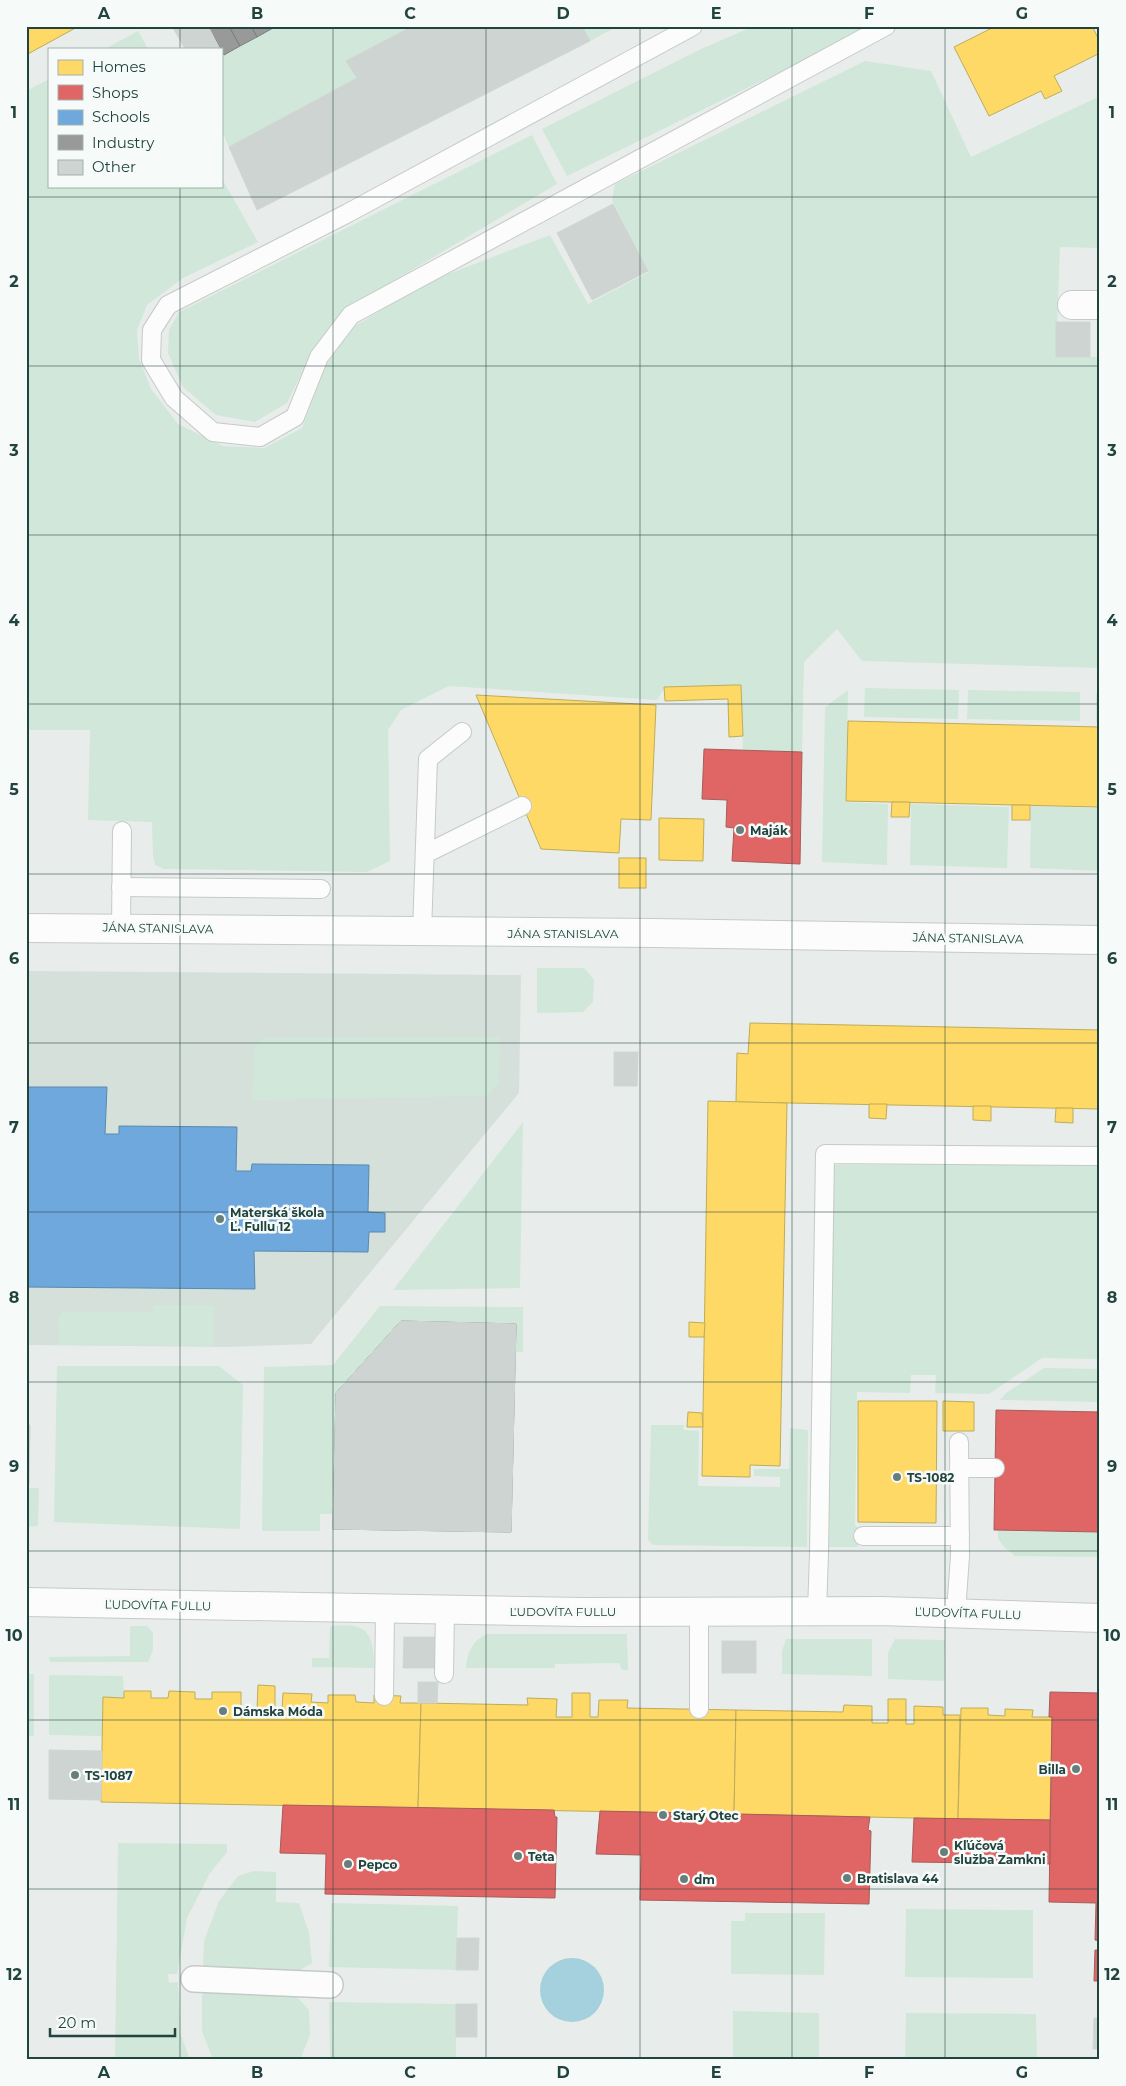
<svg xmlns="http://www.w3.org/2000/svg" width="1126" height="2086" viewBox="0 0 1126 2086" font-family="Montserrat,sans-serif">
<rect width="100%" height="100%" fill="#e8edeb"/>
<!-- built -->
<polygon fill="#d5e0db" points="26,971 521,975 519,1093 311,1344 230,1347 26,1345"/>
<!-- green -->
<g fill="#d0e7d9">
<polygon points="277,26 413,26 347,61 357,78 229,147 221,129 221,57"/>
<polygon points="582,26 618,26 590,41"/>
<polygon points="754,26 874,26 567,176 542,129 699,50"/>
<polygon points="138,31 148,49 105,49"/>
<polygon points="865,61 931,71 971,157 1100,96 1100,248 1060,247 1056,356 1100,357 1100,668 862,661 837,629 804,662 802,752 743,751 741,685 665,687 657,700 449,686 401,710 388,730 390,861 367,872 164,869 155,865 153,856 152,822 88,820 90,730 26,730 26,91 49,79 49,186 221,186 221,177 258,242 183,278 147,305 137,330 139,358 151,389 178,424 223,446 264,448 302,428 327,364 353,327 430,281 550,235 588,304 649,272 612,200 615,184"/>
<polygon points="532,135 557,184 346,309 312,352 287,403 255,422 216,415 183,387 168,353 169,330 179,312"/>
<polygon points="865,688 959,690 958,719 864,717"/>
<polygon points="848,690 846,802 888,804 887,865 822,862 825,707"/>
<polygon points="968,690 1080,692 1080,721 967,719"/>
<rect x="1096" y="693" width="4" height="29"/>
<polygon points="911,804 1009,807 1007,868 910,865"/>
<polygon points="1031,806 1100,808 1100,871 1030,868"/>
<polygon points="537,968 584,968 594,980 593,1002 583,1012 537,1013"/>
<polygon points="500,1037 499,1082 488,1096 252,1100 254,1049 263,1038"/>
<polygon points="523,1122 520,1288 393,1290"/>
<polygon points="1100,1164 1100,1359 1042,1358 989,1394 935,1393 936,1375 911,1375 910,1393 857,1392 855,1526 858,1527 858,1547 829,1547 832,1165"/>
<polygon points="153,1305 214,1305 214,1346 59,1345 58,1317 63,1312 153,1312"/>
<polygon points="380,1306 523,1307 523,1352 516,1352 516,1324 336,1393 333,1514 320,1514 320,1531 262,1531 264,1367 333,1365"/>
<polygon points="57,1366 219,1366 243,1385 240,1529 54,1522"/>
<polygon points="1044,1368 1100,1369 1100,1402 1000,1400 1006,1393"/>
<polygon points="651,1425 684,1425 683,1430 699,1431 698,1486 780,1487 780,1477 754,1476 754,1469 789,1469 790,1428 808,1430 807,1547 653,1545 648,1540"/>
<polygon points="26,1488 39,1488 38,1526 26,1527"/>
<polygon points="998,1531 1100,1532 1100,1557 1015,1556 1003,1546 998,1538"/>
<polygon points="130,1626 147,1626 153,1633 153,1650 148,1662 50,1662 49,1657 130,1656"/>
<path d="M330,1626c8,0 19,-2 27,1 17,4 17,27 17,41l-62,-1v-9h17z"/>
<path d="M487,1634h140l1,36h-6l-3,-7 -64,1v4h-89c1,-16 6,-27 21,-34z"/>
<polygon points="786,1639 872,1639 872,1676 782,1674 782,1651"/>
<polygon points="895,1639 945,1640 944,1681 888,1679 888,1653"/>
<rect x="26" y="1674" width="8" height="62"/>
<polygon points="49,1675 123,1676 124,1698 103,1697 102,1736 49,1735"/>
<polygon points="118,1843 227,1844 227,1852 210,1873 187,1918 177,1974 168,1974 169,1983 178,1982 181,2035 190,2060 115,2060"/>
<polygon points="254,1871 276,1872 276,1902 299,1903 309,1933 312,1963 290,1976 211,1973 203,1967 204,1941 219,1901 238,1876"/>
<polygon points="331,1903 458,1906 456,1970 329,1967"/>
<polygon points="906,1909 1033,1910 1033,1978 905,1977"/>
<polygon points="745,1913 825,1913 824,1975 731,1974 731,1921 745,1921"/>
<polygon points="210,1988 291,1991 309,2010 310,2035 300,2060 213,2060 202,2031 202,1995"/>
<polygon points="329,2002 456,2004 456,2060 330,2060"/>
<polygon points="733,2011 819,2013 819,2060 733,2060"/>
<polygon points="906,2013 1036,2014 1037,2060 905,2060"/>
</g>
<!-- water -->
<circle fill="#a5d0de" cx="572" cy="1990" r="32"/>
<!-- homes -->
<g fill="#ffd966" stroke="#bdac5a">
<polygon points="26,26 79,26 26,55"/>
<polygon points="996,26 1092,26 1100,42 1100,53 1054,76 1062,91 1045,99 1041,91 989,116 954,47"/>
<polygon points="735,685 741,685 743,736 729,737 728,699 665,701 664,687"/>
<polygon points="476,695 656,705 651,820 621,819 619,853 541,849"/>
<polygon points="848,721 1100,727 1100,807 846,801"/>
<polygon points="892,802 910,802 909,817 891,817"/>
<rect x="1012" y="805" width="18" height="15"/>
<polygon points="659,818 704,819 703,861 659,860"/>
<rect x="619" y="858" width="27" height="30"/>
<polygon points="750,1023 1100,1030 1100,1109 736,1102 737,1053 748,1054"/>
<polygon points="708,1101 787,1103 780,1466 750,1465 750,1477 702,1476"/>
<polygon points="869,1104 887,1104 886,1119 869,1118"/>
<polygon points="973,1106 991,1106 991,1121 973,1120"/>
<polygon points="1056,1108 1073,1108 1073,1123 1055,1122"/>
<polygon points="689,1322 705,1323 704,1337 689,1337"/>
<polygon points="858,1401 937,1401 936,1523 858,1522"/>
<polygon points="943,1401 974,1402 974,1431 943,1431"/>
<polygon points="688,1412 702,1413 703,1427 687,1427"/>
<polygon points="258,1685 275,1686 275,1710 282,1710 283,1693 312,1694 311,1702 328,1703 328,1695 355,1695 356,1702 374,1703 374,1695 401,1696 400,1703 421,1703 418,1808 101,1802 103,1697 124,1698 124,1691 151,1691 151,1698 168,1698 169,1691 195,1692 195,1699 212,1699 212,1692 241,1692 241,1710 257,1710"/>
<polygon points="572,1693 590,1693 590,1717 598,1717 599,1700 628,1700 627,1708 736,1710 734,1814 418,1808 421,1703 528,1705 527,1698 557,1699 556,1717 572,1717"/>
<polygon points="888,1699 906,1699 906,1724 914,1724 914,1706 943,1707 943,1715 960,1715 958,1819 734,1814 736,1710 843,1712 844,1705 872,1706 872,1723 888,1723"/>
<polygon points="961,1708 988,1708 988,1715 1005,1716 1005,1709 1033,1710 1032,1717 1052,1717 1050,1820 958,1819"/>
</g>
<!-- shops -->
<g fill="#e06666" stroke="#a75c5a">
<polygon points="704,749 802,752 800,864 732,861 734,828 726,827 727,800 702,799"/>
<polygon points="996,1410 1100,1412 1100,1532 994,1530"/>
<polygon points="1050,1692 1100,1693 1100,1941 1095,1940 1096,1903 1049,1902 1052,1717 1049,1717"/>
<polygon points="283,1805 554,1810 555,1817 557,1817 555,1898 325,1894 326,1854 280,1853"/>
<polygon points="600,1811 870,1817 868,1830 871,1831 869,1904 640,1900 641,1855 596,1854"/>
<polygon points="914,1818 1050,1820 1050,1864 912,1862"/>
<polygon points="1095,1950 1100,1950 1100,1981 1094,1981"/>
</g>
<!-- schools -->
<polygon fill="#6fa8dc" stroke="#588aad" points="26,1087 107,1087 105,1134 119,1134 119,1126 237,1127 236,1171 251,1171 252,1164 369,1165 368,1212 385,1213 385,1232 369,1232 368,1252 254,1251 255,1289 26,1287"/>
<!-- industry -->
<g fill="#999" stroke="#75807e">
<polygon points="208,26 229,26 240,46 224,55"/>
<polygon points="229,26 251,26 257,37 240,46"/>
<polygon points="251,26 272,26 273,28 257,37"/>
<polygon points="401,1321 516,1324 511,1532 333,1529 336,1393"/>
</g>
<!-- building -->
<g fill="#ced4d2" stroke="#d0d6d4">
<polygon points="172,26 208,26 220,49 185,49"/>
<polygon points="413,26 582,26 590,41 257,210 229,147 357,78 346,61"/>
<polygon points="613,204 648,271 592,300 557,233"/>
<rect x="1056" y="322" width="34" height="35"/>
<polygon points="614,1052 638,1052 637,1086 614,1086"/>
<polygon points="401,1321 516,1324 511,1532 333,1529 336,1393"/>
<polygon points="26,1425 30,1425 29,1485 26,1485"/>
<polygon points="404,1637 435,1637 435,1668 403,1668"/>
<rect x="722" y="1641" width="34" height="32"/>
<polygon points="418,1682 438,1682 437,1703 418,1703"/>
<polygon points="49,1750 102,1751 101,1800 49,1799"/>
<polygon points="457,1938 479,1938 478,1970 456,1970"/>
<rect x="456" y="2004" width="21" height="33"/>
<polygon points="1094,2018 1100,2018 1100,2049 1093,2049"/>
</g>
<g fill="none" stroke-linecap="round" stroke-linejoin="round">
<!-- service casing -->
<g stroke="#c5cac9" stroke-width="20">
<g id="service">
<polyline points="693,26 348,213 168,305 152,330 151,360 174,398 213,432 260,437 295,417 319,357 351,315 886,26"/>
<polyline points="425,854 522,806"/>
<polyline points="121,887 321,889"/>
<polyline points="121,928 122,831"/>
<polyline points="422,932 428,759 462,732"/>
<polyline points="959,1468 995,1468"/>
<polyline points="863,1536 960,1536"/>
<polyline points="817,1611 819,1554 825,1154 1100,1156"/>
<polyline points="699,1612 699,1709"/>
<polyline points="956,1612 960,1556 959,1442"/>
<polyline points="444,1674 445,1610"/>
<polyline points="384,1696 385,1609"/>
</g>
</g>
<!-- pedestrian casing -->
<g stroke="#c5cac9" stroke-width="28">
<polyline id="pedestrian" points="194,1979 330,1985"/>
</g>
<!-- minor casing -->
<g stroke="#c5cac9" stroke-width="30">
<g id="minor">
<polyline points="1072,305 1100,305"/>
<polyline points="26,928 653,933 1100,940"/>
<polyline points="26,1602 583,1612 881,1611 1100,1618"/>
</g>
</g>
<!-- service -->
<use href="#service" stroke="#fcfcfc" stroke-width="18"/>
<!-- pedestrian -->
<use href="#pedestrian" stroke="#fcfcfc" stroke-width="25"/>
<!-- minor -->
<use href="#minor" stroke="#fcfcfc" stroke-width="28"/>
</g>
<!-- grid -->
<path fill="none" stroke="#22443f" stroke-width="1" stroke-opacity="0.55" d="M180,26v23M333,26v2034M486,26v2034M640,26v2034M792,26v2034M945,26v2034M180,186v1874M26,197h1074M26,366h1074M26,535h1074M26,704h1074M26,874h1074M26,1043h1074M26,1212h1074M26,1382h1074M26,1551h1074M26,1720h1074M26,1889h1074"/>
<!-- markers -->
<g fill="#677f7b" stroke="#f6fbf9" stroke-width="2">
<circle cx="740" cy="830" r="5"/>
<circle cx="220" cy="1219" r="5"/>
<circle cx="897" cy="1477" r="5"/>
<circle cx="223" cy="1711" r="5"/>
<circle cx="1076" cy="1769" r="5"/>
<circle cx="75" cy="1775" r="5"/>
<circle cx="663" cy="1815" r="5"/>
<circle cx="944" cy="1852" r="5"/>
<circle cx="518" cy="1856" r="5"/>
<circle cx="348" cy="1864" r="5"/>
<circle cx="847" cy="1878" r="5"/>
<circle cx="684" cy="1879" r="5"/>
</g>
<g text-anchor="middle" dominant-baseline="central" stroke-width="5" stroke-linejoin="round" paint-order="stroke">
<!-- poi labels -->
<g font-size="12" font-weight="bold" fill="#22443f" stroke="#f6fbf9" text-anchor="start">
<text x="750" y="830">Maják</text>
<text x="230" y="1212">Materská škola<tspan x="230" dy="14">Ľ. Fullu 12</tspan></text>
<text x="907" y="1477">TS-1082</text>
<text x="233" y="1711">Dámska Móda</text>
<text x="1066" y="1769" text-anchor="end">Billa</text>
<text x="85" y="1775">TS-1087</text>
<text x="673" y="1815">Starý Otec</text>
<text x="954" y="1845">Kľúčová<tspan x="954" dy="14">služba Zamkni</tspan></text>
<text x="528" y="1856">Teta</text>
<text x="358" y="1864">Pepco</text>
<text x="857" y="1878">Bratislava 44</text>
<text x="694" y="1879">dm</text>
</g>
<!-- street labels -->
<g font-size="12" fill="#22443f" stroke="#f6fbf9">
<text transform="translate(158 928) rotate(1)">JÁNA STANISLAVA</text>
<text x="563" y="933">JÁNA STANISLAVA</text>
<text transform="translate(968 938) rotate(1)">JÁNA STANISLAVA</text>
<text transform="translate(158 1605) rotate(1)">ĽUDOVÍTA FULLU</text>
<text x="563" y="1611">ĽUDOVÍTA FULLU</text>
<text transform="translate(968 1613) rotate(2)">ĽUDOVÍTA FULLU</text>
</g>
</g>
<!-- border -->
<rect width="1126" height="2086" fill="none" stroke="#f6fbf9" stroke-width="55"/>
<!-- legend -->
<rect x="48" y="48" width="175" height="140" fill="#f6fbf9" stroke="#a1b2af"/>
<rect x="58" y="60" width="25" height="15" fill="#ffd966" stroke="#a1b2af"/>
<text x="92" y="72" font-size="15" fill="#22443f">Homes</text>
<rect x="58" y="85" width="25" height="15" fill="#e06666" stroke="#a1b2af"/>
<text x="92" y="98" font-size="15" fill="#22443f">Shops</text>
<rect x="58" y="110" width="25" height="15" fill="#6fa8dc" stroke="#a1b2af"/>
<text x="92" y="122" font-size="15" fill="#22443f">Schools</text>
<rect x="58" y="135" width="25" height="15" fill="#999999" stroke="#a1b2af"/>
<text x="92" y="148" font-size="15" fill="#22443f">Industry</text>
<rect x="58" y="160" width="25" height="15" fill="#ced4d2" stroke="#a1b2af"/>
<text x="92" y="172" font-size="15" fill="#22443f">Other</text>
<!-- scale -->
<path d="M50 2028v8h125v-8" fill="none" stroke="#22443f" stroke-width="2.5"/>
<text x="58" y="2028" font-size="15" fill="#22443f" stroke="#f6fbf9" stroke-width="4" paint-order="stroke">20 m</text>
<rect x="28" y="28" width="1070" height="2030" fill="none" stroke="#22443f" stroke-width="2"/>
<g font-size="16" text-anchor="middle" font-weight="bold" fill="#22443f">
<text x="104" y="19">A</text>
<text x="257" y="19">B</text>
<text x="410" y="19">C</text>
<text x="563" y="19">D</text>
<text x="716" y="19">E</text>
<text x="869" y="19">F</text>
<text x="1022" y="19">G</text>
<text x="14" y="118">1</text>
<text x="1112" y="118">1</text>
<text x="14" y="287">2</text>
<text x="1112" y="287">2</text>
<text x="14" y="456">3</text>
<text x="1112" y="456">3</text>
<text x="14" y="626">4</text>
<text x="1112" y="626">4</text>
<text x="14" y="795">5</text>
<text x="1112" y="795">5</text>
<text x="14" y="964">6</text>
<text x="1112" y="964">6</text>
<text x="14" y="1133">7</text>
<text x="1112" y="1133">7</text>
<text x="14" y="1303">8</text>
<text x="1112" y="1303">8</text>
<text x="14" y="1472">9</text>
<text x="1112" y="1472">9</text>
<text x="14" y="1641">10</text>
<text x="1112" y="1641">10</text>
<text x="14" y="1810">11</text>
<text x="1112" y="1810">11</text>
<text x="14" y="1980">12</text>
<text x="1112" y="1980">12</text>
<text x="104" y="2078">A</text>
<text x="257" y="2078">B</text>
<text x="410" y="2078">C</text>
<text x="563" y="2078">D</text>
<text x="716" y="2078">E</text>
<text x="869" y="2078">F</text>
<text x="1022" y="2078">G</text>
</g>
</svg>
